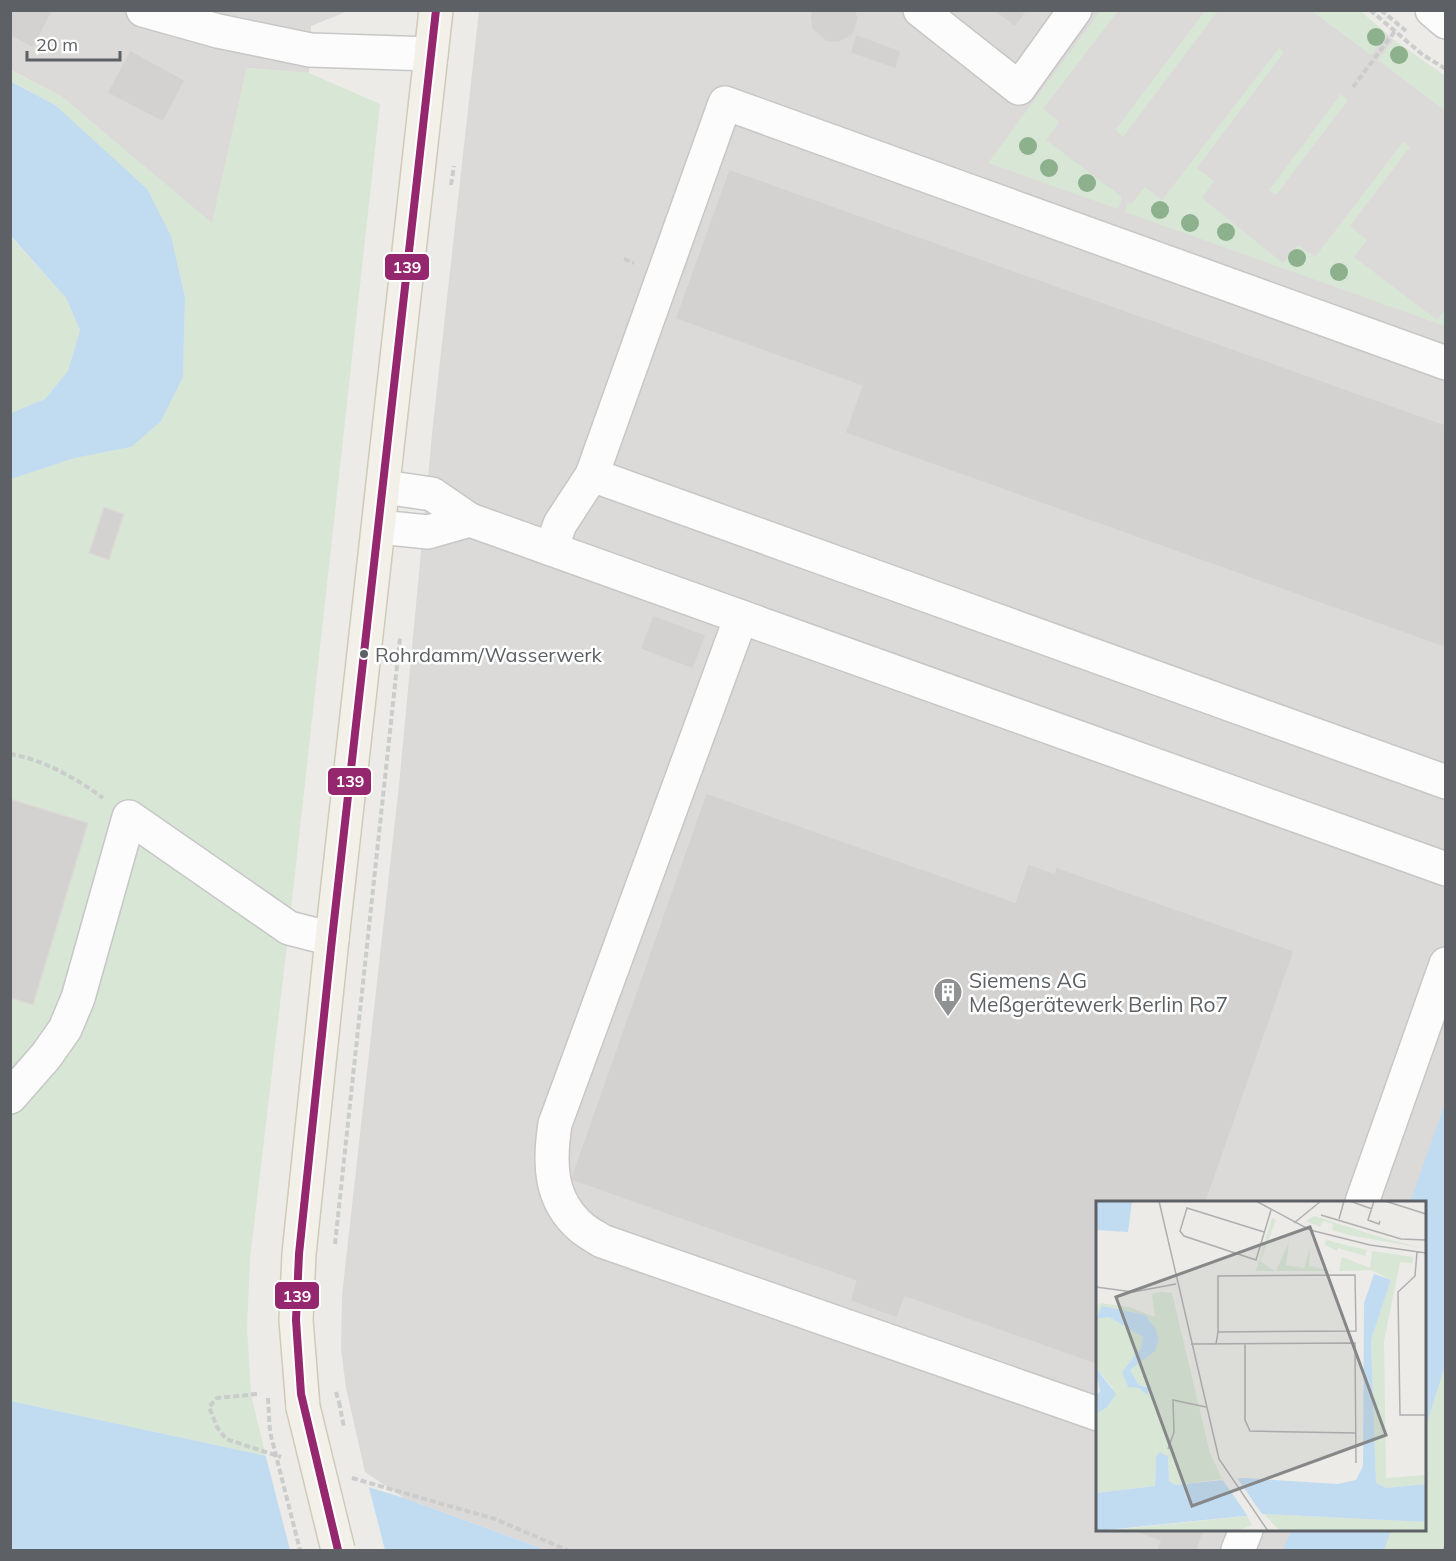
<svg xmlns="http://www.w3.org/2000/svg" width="1456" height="1561" viewBox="0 0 1456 1561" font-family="Mulish,sans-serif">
<rect width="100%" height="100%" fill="#ecebe8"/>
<!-- industrial -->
<g fill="#dcdad8" fill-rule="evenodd">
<polygon points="10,11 348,11 311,26 309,73 247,68 212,224 62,97 11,70"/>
<path d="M479,11h881l38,33 47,32v1474h-899l-142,-52 -39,-26 -19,-84 -5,-39 1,-54 57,-510 34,-361zM1098,1202h326v328h-326z"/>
</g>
<!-- green -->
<g fill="#d7e6d5">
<polygon points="1101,10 1118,11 1043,109 1059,122 1046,140 1122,197 1118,209 988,163"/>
<polygon points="1205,11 1218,11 1123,137 1115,130"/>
<polygon points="1311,11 1360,11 1387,34 1371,55"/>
<polygon points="1394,40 1445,76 1445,111 1378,60"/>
<polygon points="1279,48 1284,52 1197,168 1214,181 1202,198 1283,263 1298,245 1315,257 1403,142 1410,147 1350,226 1367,240 1354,257 1437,320 1445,310 1445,326 1125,212 1128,202 1131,204 1145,187 1162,200"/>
<polygon points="247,68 309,73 380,104 289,928 250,1259 247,1327 251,1395 266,1456 11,1401 11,479 75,458 131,447 183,377 185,297 171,236 55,105 11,81 10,70 62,97 212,223"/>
<polygon points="1341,94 1348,100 1276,195 1269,190"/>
<polygon points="10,236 66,298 80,330 68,371 45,399 11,413"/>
<polygon points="1445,1365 1445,1550 1384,1550 1391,1530 1424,1530 1425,1429"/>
</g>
<!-- water -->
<g fill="#c1dcf1">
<polygon points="10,81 55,105 147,189 171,236 185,297 183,377 161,421 131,447 75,458 11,479 11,413 45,399 68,371 80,330 66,298 11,236"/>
<polygon points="1445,1103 1445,1365 1425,1429 1424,1202 1410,1202"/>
<polygon points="11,1401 266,1456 404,1498 546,1550 11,1550"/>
<polygon points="1291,1530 1391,1530 1384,1550 1283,1550"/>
</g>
<!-- pier -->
<polygon fill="#ecebe8" points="265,1453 368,1484 385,1550 290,1550"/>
<!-- building -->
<g fill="#d3d2d0" stroke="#dcdad7" stroke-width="1.5">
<polygon points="10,10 53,10 33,48 10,36"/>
<polygon points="812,10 856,10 858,18 855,30 851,36 840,42 827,42 812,29 810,17"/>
<polygon points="993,10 1028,10 1015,27"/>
<polygon points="856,34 901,51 896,69 850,53"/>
<polygon points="130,50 185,80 163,122 107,93"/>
<polygon points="729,169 1446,425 1446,648 845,433 862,386 675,319"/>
<polygon points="104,507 124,514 109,560 89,553"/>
<polygon points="653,615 706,635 693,669 640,649"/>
<polygon points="706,793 1015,902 1028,864 1054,873 1056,867 1294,951 1206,1202 1098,1202 1098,1365 905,1297 897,1318 850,1301 856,1281 570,1180"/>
<polygon points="10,799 88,823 33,1005 10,998"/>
<polygon points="1129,1530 1204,1530 1197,1550 1157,1550 1160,1541"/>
</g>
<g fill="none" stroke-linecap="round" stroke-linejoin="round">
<!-- minor casing -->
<g stroke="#c7c7c7" stroke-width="36">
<g id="minor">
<polyline points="143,10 218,31 310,50 431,54"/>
<polyline points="920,10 1019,88 1075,10"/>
<polyline points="1432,10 1446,22"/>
<polyline points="592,475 1446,782"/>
<polyline points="384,487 432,494 470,520 1446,869"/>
<polyline points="379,527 428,532 470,520"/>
<polyline points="551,549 560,524 592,475 725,103 1446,363"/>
<path d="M741,617l-186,507c-6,39 -6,76 27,104 6,5 14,9 20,13l496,173"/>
<polyline points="10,1097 46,1056 65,1029 78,998 129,817 289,928 332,939"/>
<polyline points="1362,1202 1446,964"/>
<polyline points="1238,1550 1246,1530"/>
</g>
</g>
<!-- major casing -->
<g stroke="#d1cab9" stroke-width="36">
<polyline id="major" points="303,1407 296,1320 299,1254 332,939 436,10"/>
</g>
<!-- path -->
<g stroke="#cacdcb" stroke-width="4" stroke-dasharray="6 3" stroke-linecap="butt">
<polyline points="1370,10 1423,55 1446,69"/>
<polyline points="1381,10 1406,31"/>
<polyline points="1353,87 1395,31"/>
<polyline points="451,185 454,166"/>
<polyline points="624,259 634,263"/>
<path d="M10,754c33,5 67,25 93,44"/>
<polyline points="335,1244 400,638"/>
<polyline points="336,1392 339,1402"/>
<polyline points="257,1394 217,1398 209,1407 217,1427 226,1439 281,1457"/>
<polyline points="352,1478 495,1519 567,1550"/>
<polyline points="1444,1550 1446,1546"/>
</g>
<!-- minor -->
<use href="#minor" stroke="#fcfcfc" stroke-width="33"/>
<!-- major -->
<use href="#major" stroke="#f2f0e9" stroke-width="33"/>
<!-- major-bridge casing -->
<g stroke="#d1cab9" stroke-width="36" stroke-linecap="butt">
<polyline id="major-bridge" points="303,1407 338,1550"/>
</g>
<!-- path-bridge -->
<g stroke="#cacdcb" stroke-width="4" stroke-dasharray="6 3" stroke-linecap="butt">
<polyline points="268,1398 270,1432 300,1550"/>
<polyline points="339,1402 344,1427"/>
</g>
<!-- major-bridge -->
<use href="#major-bridge" stroke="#f2f0e9" stroke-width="33"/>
<!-- bus-1 casing -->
<g stroke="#fff" stroke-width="12">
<polyline id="bus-1" points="338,1550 301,1394 296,1320 299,1254 332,939 436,10"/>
</g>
<!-- bus-1 -->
<use href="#bus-1" stroke="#95276e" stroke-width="8"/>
</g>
<!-- trees -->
<g fill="#8db08d">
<circle cx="1376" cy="37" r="9"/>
<circle cx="1399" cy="55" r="9"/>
<circle cx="1028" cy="146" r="9"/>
<circle cx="1049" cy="168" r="9"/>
<circle cx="1087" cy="183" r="9"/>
<circle cx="1160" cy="210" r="9"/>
<circle cx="1190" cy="223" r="9"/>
<circle cx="1226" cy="232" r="9"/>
<circle cx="1297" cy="258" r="9"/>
<circle cx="1339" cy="272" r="9"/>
</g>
<!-- icons -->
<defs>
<g id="building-pin" transform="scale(1.5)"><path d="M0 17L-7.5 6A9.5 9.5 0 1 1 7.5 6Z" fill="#8f9192" stroke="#fff"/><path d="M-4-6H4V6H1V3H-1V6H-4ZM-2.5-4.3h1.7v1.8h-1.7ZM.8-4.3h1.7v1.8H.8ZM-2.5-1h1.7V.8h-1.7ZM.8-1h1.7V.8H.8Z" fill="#fff"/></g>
</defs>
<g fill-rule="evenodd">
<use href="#building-pin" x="948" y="992"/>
</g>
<!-- markers -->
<circle fill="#5d6064" stroke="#fff" stroke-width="2" cx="364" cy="654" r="5"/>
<g text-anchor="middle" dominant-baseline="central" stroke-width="5" stroke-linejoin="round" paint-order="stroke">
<!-- bus labels -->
<g font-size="20" fill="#5d6064" stroke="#fff" text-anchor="start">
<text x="375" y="654">Rohrdamm/Wasserwerk</text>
</g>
<!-- poi labels -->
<g font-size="21" fill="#5d6064" stroke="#fff" text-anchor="start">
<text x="969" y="980">Siemens AG<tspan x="969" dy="24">Meßgerätewerk Berlin Ro7</tspan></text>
</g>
</g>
<!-- overview -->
<g transform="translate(1096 1201)">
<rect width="330" height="330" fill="#ecebe8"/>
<path d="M218,15l69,22 39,10 -73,-13 -17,-5 1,-6 -10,-3 -3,6 -14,-6zM176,17l4,2 -16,41 15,10h-19zM230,39l16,4 25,6 -2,6 -27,-8 -1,3 -12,-6zM193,41l-3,23 18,3 6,-20 -1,18 23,5h-56zM276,50l41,6v6l-13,-1 -16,79 2,137 40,-3v9l-40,4 -10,-5 -5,-144 20,-59 -20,-10 -32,1 3,-14 28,11zM65,91l11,1 38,160 12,26 -47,6 -6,-4 -1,-24h-12l-1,29 -59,7v-79l17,-26 -17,-20v-49l13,-2 34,20 -2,11 -19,24 6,15h20l-9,-2 -10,-15 26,-20 4,-11 -9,-18 -51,-8 -3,3v-5l4,-8 29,4 26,10 -3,-23zM168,313l162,8v9h-146zM151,315l5,9 -16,6h-132z" fill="#d7e6d5"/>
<path d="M0,0h36l-4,31 -32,-2zM278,73l17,6 -20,60 5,143 10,5 40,-4v38l-162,-8 -168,17v-38l59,-7 1,-29 4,-5 8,5 1,24 6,4 68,-7 95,6 18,-4 7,-14 1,-163zM6,105l43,9 10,13 4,11 -4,12 -25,19 9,15 10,3 -2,7 -8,-7 -11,-1 -6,-15 19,-24 2,-11 -34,-20 -13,2zM0,167l20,26 -9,13 -11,7v-19l4,-3z" fill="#c1dcf1"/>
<path d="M139,274l29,42 -15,1 -29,-42z" fill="#ecebe8"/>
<path fill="none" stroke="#afafaf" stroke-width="1.5" d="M63,0l60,258 49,72M160,0l54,29 60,15 56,8M254,0l22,8M278,0l-6,19 11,4 1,-3M289,0l41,13M225,14l80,24 25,1M243,18l5,-18M198,22l27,-22M168,31l-77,-24 -7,23 4,5 72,24 15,-50M321,51l-2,24 -17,16 2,123h26M0,86l37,5 43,-8M95,143l164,-1 1,120M120,143l2,-12 138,-1 -1,-56 -137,1v56M149,143v76l5,11 106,2M72,248l6,-17 -1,-32 33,7"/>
<path fill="#858789" fill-opacity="0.15" stroke="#858789" stroke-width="3" d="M214,26l76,208 -194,71 -76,-209z"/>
<rect width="330" height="330" fill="none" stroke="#5d6064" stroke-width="3"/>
</g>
<g stroke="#fff" stroke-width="2">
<rect x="384" y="253" width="46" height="28" rx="6" fill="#95276e"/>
<rect x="327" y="767" width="45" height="29" rx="6" fill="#95276e"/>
<rect x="274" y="1281" width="46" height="29" rx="6" fill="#95276e"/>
</g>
<g font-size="16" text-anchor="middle" font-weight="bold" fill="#fff">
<text x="407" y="273">139</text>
<text x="350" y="787">139</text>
<text x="297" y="1302">139</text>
</g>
<!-- border -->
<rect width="1456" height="1561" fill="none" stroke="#5d6064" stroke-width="24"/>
<!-- scale -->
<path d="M27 51v9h93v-9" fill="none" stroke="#5d6064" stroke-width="3"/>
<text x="36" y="51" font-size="18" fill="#5d6064" stroke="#ffffff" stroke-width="4.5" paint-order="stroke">20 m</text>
</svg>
